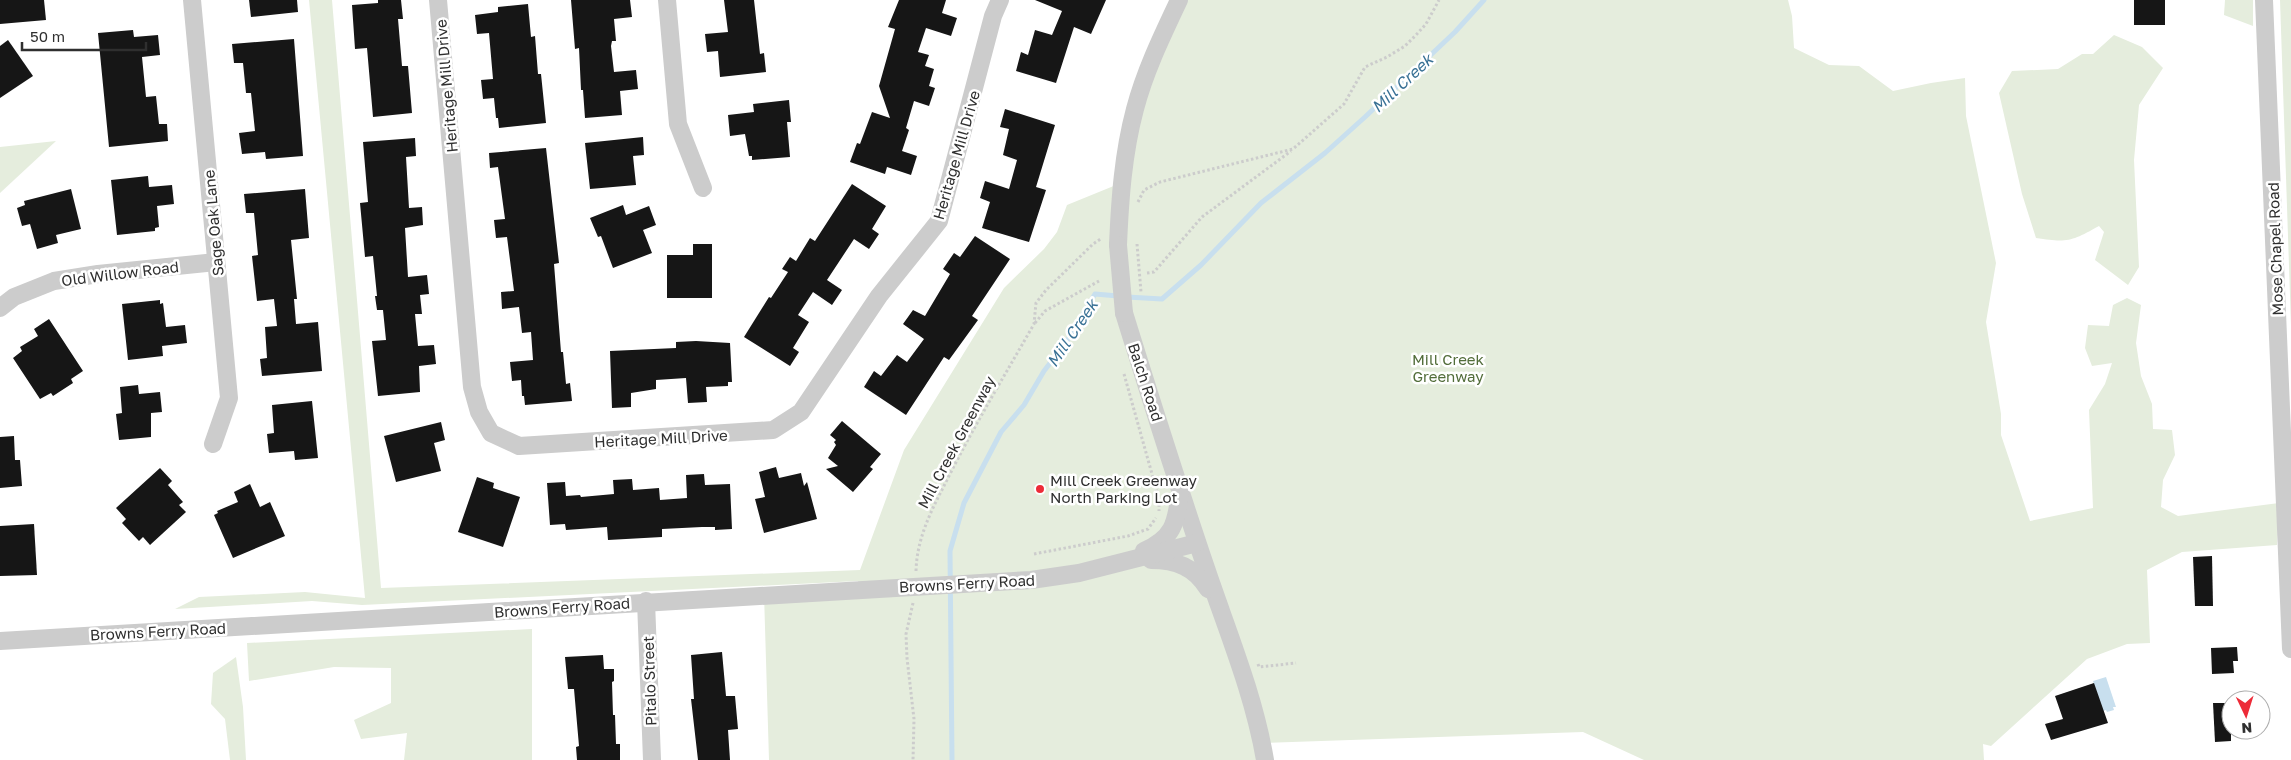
<svg xmlns="http://www.w3.org/2000/svg" width="2291" height="760" viewBox="0 0 2291 760" font-family="'Golos Text',sans-serif">
<rect width="100%" height="100%" fill="#fff"/>
<!-- green -->
<g fill="#e5eddd">
<polygon points="309,0 332,0 381,588 860,570 904,450 1004,288 1044,249 1057,232 1067,205 1121,183 1135,110 1179,0 1788,0 1792,16 1794,48 1829,65 1859,66 1893,91 1931,83 1965,78 1966,116 1996,263 1986,322 2001,414 2001,435 2030,521 2093,508 2089,410 2105,384 2112,363 2092,366 2085,348 2088,325 2109,326 2113,305 2127,298 2141,305 2136,343 2141,376 2152,404 2153,429 2172,430 2175,455 2163,480 2161,507 2178,516 2279,503 2277,545 2182,552 2147,570 2150,643 2127,644 2087,659 1991,746 1983,744 1984,760 1644,760 1583,732 1263,743 1265,760 769,760 764,594 858,589 858,581 362,605 312,601 175,609 199,597 305,592 365,598"/>
<polygon points="2225,0 2253,0 2253,26 2224,15"/>
<polygon points="2280,0 2291,0 2291,325"/>
<path d="M2114,35l28,12 21,21 -24,37 -5,55 5,107 -11,18 -33,-25 9,-28 -5,-6c-27,15 -31,17 -63,12l-14,-44 -23,-101 13,-22 46,-2 24,-15h11z"/>
<polygon points="56,141 0,193 0,147"/>
<polygon points="532,629 532,760 404,760 407,733 361,739 354,720 391,703 391,668 334,667 249,681 247,643"/>
<polygon points="236,657 243,707 246,760 230,760 225,719 211,704 213,673"/>
</g>
<!-- water -->
<polygon fill="#c8dfee" points="2106,677 2116,707 2113,707 2114,710 2107,712 2106,710 2103,711 2093,681"/>
<g fill="none" stroke-linecap="round" stroke-linejoin="round">
<!-- stream -->
<g stroke="#c8dfee" stroke-width="5">
<polyline points="1127,297 1162,299 1201,265 1261,203 1325,153 1365,117 1455,32 1484,0"/>
<polyline points="952,760 950,551 964,503 1001,432 1024,405 1044,371 1067,341 1095,294 1118,296"/>
</g>
</g>
<!-- building -->
<g fill="#161616">
<polygon points="0,0 44,0 46,20 0,24"/>
<polygon points="249,0 297,0 298,12 251,17"/>
<polygon points="378,0 401,0 403,19 398,19 402,66 408,66 412,113 373,117 367,48 355,49 352,5 378,3"/>
<polygon points="571,0 630,0 632,17 614,19 616,41 612,41 611,46 614,72 636,70 638,89 620,91 622,115 585,118 583,90 581,90 579,48 575,49"/>
<polygon points="724,0 754,0 760,54 764,53 766,72 720,77 718,51 707,52 705,34 728,32"/>
<polygon points="899,0 946,0 942,13 957,18 951,36 926,28 918,52 929,55 925,66 934,69 929,86 935,88 929,106 914,101 906,128 909,130 902,151 917,156 911,175 887,167 885,174 850,162 857,143 860,144 872,112 890,118 879,86 895,29 888,27"/>
<polygon points="1035,0 1106,0 1091,34 1074,27 1056,83 1016,71 1021,52 1028,55 1035,30 1052,35 1062,11"/>
<rect x="2134" y="0" width="31" height="25"/>
<polygon points="528,4 531,37 535,36 538,74 541,74 546,123 499,128 498,118 496,118 494,98 483,99 481,80 493,79 489,33 477,34 475,15 498,12 498,7"/>
<polygon points="133,30 134,37 158,35 160,55 142,57 146,97 156,96 159,124 167,124 168,141 109,147 98,33"/>
<polygon points="294,39 303,156 266,159 265,152 242,154 239,133 255,131 251,93 246,93 243,63 234,63 232,44"/>
<polygon points="8,40 33,76 0,98 0,46"/>
<polygon points="789,100 791,122 787,122 790,157 752,160 752,156 749,156 745,134 730,136 728,115 754,112 753,104"/>
<polygon points="1005,109 1055,125 1036,187 1046,190 1029,242 982,228 990,202 980,198 985,181 1009,189 1017,160 1003,155 1009,129 1000,127"/>
<polygon points="643,137 644,155 633,156 636,185 590,189 585,143"/>
<polygon points="415,138 416,156 406,157 409,208 422,207 423,225 405,228 408,277 427,275 429,294 420,295 422,314 415,314 418,346 434,345 436,364 419,366 420,392 378,396 372,341 386,340 383,310 377,310 375,296 377,296 373,256 365,257 360,203 368,202 363,142"/>
<polygon points="546,148 559,263 554,264 561,352 563,352 566,384 570,383 572,401 525,405 524,396 522,396 521,380 512,381 510,362 533,360 531,332 522,333 519,307 502,309 501,292 514,291 507,237 496,238 494,220 505,219 498,167 490,168 489,153"/>
<polygon points="148,176 149,187 172,185 174,204 157,206 159,227 155,228 155,231 117,235 111,180"/>
<polygon points="852,184 886,206 872,229 879,234 869,249 854,239 827,280 842,290 832,305 813,292 798,315 809,322 793,348 799,352 790,366 744,337 769,297 771,298 788,272 782,269 790,257 796,261 810,238 815,241"/>
<polygon points="71,189 81,229 56,235 58,243 37,249 30,224 22,226 17,208 25,205 24,201"/>
<polygon points="305,189 309,238 291,240 297,299 294,299 296,324 318,322 322,371 262,376 260,359 267,358 265,327 277,326 274,299 257,301 252,256 258,255 254,213 246,213 244,194"/>
<polygon points="623,205 626,215 649,206 656,225 643,230 652,253 613,268 601,236 598,237 590,218"/>
<polygon points="975,236 1010,259 972,316 978,320 949,360 944,357 906,415 864,387 874,371 881,376 897,355 907,362 924,339 903,324 913,310 925,316 950,274 943,269 954,253 960,257"/>
<polygon points="693,244 712,244 712,298 667,298 667,255 693,255"/>
<polygon points="160,300 160,304 163,303 166,327 185,325 187,343 162,346 163,356 128,360 122,304"/>
<polygon points="49,319 83,371 71,379 73,383 53,396 51,393 40,399 13,358 22,351 20,347 38,336 34,329"/>
<polygon points="696,341 730,343 732,382 728,382 728,386 706,387 707,402 688,403 686,378 656,380 656,389 631,393 631,407 612,408 610,351 676,348 676,342"/>
<polygon points="138,385 139,394 160,392 162,412 151,413 151,437 119,440 116,414 122,413 120,387"/>
<polygon points="312,401 318,458 295,460 294,451 269,453 267,434 274,433 272,405"/>
<polygon points="842,421 881,454 870,467 873,469 853,492 826,469 838,466 828,458 836,445 834,442 836,440 830,435"/>
<polygon points="441,422 445,440 434,443 441,471 396,482 384,436"/>
<polygon points="14,436 15,460 20,460 22,486 0,488 0,437"/>
<polygon points="776,467 779,478 801,473 804,486 807,482 817,519 764,533 755,499 765,497 759,472"/>
<polygon points="160,468 172,481 168,485 183,502 179,505 186,512 150,545 143,537 139,541 122,523 126,519 116,508"/>
<polygon points="704,474 705,485 730,484 732,529 715,530 715,527 702,527 662,529 662,537 608,540 607,527 566,530 565,524 550,525 547,483 565,482 566,496 580,495 581,497 614,494 613,480 632,479 633,490 659,488 660,500 687,498 686,475"/>
<polygon points="477,477 494,483 493,488 520,497 503,547 458,532"/>
<polygon points="250,484 260,507 270,502 285,536 233,558 214,515 218,513 217,511 238,502 234,492"/>
<polygon points="34,524 37,575 0,576 0,526"/>
<polygon points="2212,556 2213,606 2195,606 2193,557"/>
<polygon points="2237,647 2238,661 2233,661 2234,673 2212,674 2211,648"/>
<polygon points="722,652 726,696 735,696 738,729 728,730 730,760 698,760 691,699 694,699 691,655"/>
<polygon points="603,655 604,669 614,669 614,681 612,682 613,715 615,715 616,744 620,744 620,760 577,760 576,747 579,746 574,689 568,689 565,657"/>
<polygon points="2094,683 2108,723 2051,740 2045,724 2063,719 2055,696"/>
<polygon points="2213,703 2231,703 2231,741 2215,742"/>
</g>
<g fill="none" stroke-linecap="round" stroke-linejoin="round">
<!-- path -->
<g stroke="#ccc" stroke-width="3" stroke-dasharray="2.5 2.5" stroke-linecap="butt">
<polyline points="1138,202 1144,190 1160,182 1293,149 1344,104 1365,67 1387,57 1405,46 1416,35 1426,24 1439,0"/>
<polyline points="1147,273 1154,272 1202,217 1291,151"/>
<polyline points="1035,323 1045,311 1099,281"/>
<polyline points="1124,374 1159,499 1159,511"/>
<polyline points="1034,554 1128,536 1148,529 1156,518"/>
<path d="M916,571c1,-37 19,-67 35,-99 26,-51 55,-99 83,-148l2,-21 10,-13 47,-46 9,-6"/>
<polyline points="913,603 906,634 907,658 914,719 913,760"/>
<polyline points="1258,664 1259,667 1296,663"/>
</g>
<!-- minor -->
<g stroke="#ccc" stroke-width="18">
<polyline points="192,0 229,398 213,444"/>
<polyline points="438,0 472,387 479,412 491,433 519,446 773,430 801,412 879,296 939,221 993,16 1000,0"/>
<polyline points="667,0 678,124 703,188"/>
<polyline points="2264,0 2291,649"/>
<path d="M1118,245c2,-46 5,-91 17,-136 10,-38 27,-73 44,-109"/>
<polyline points="0,308 14,297 54,281 98,274 216,262"/>
<path d="M1124,313c27,87 54,173 83,258 21,62 47,124 58,189"/>
<path d="M1144,551c29,-13 32,-27 36,-58"/>
<path d="M1151,560c25,0 44,7 57,29"/>
<polyline points="646,601 652,760"/>
<polyline points="0,641 1031,580 1079,573 1197,543"/>
</g>
<!-- path-bridge -->
<polyline stroke="#ccc" stroke-width="3" stroke-dasharray="2.5 2.5" stroke-linecap="butt" points="1137,244 1141,292"/>
<!-- minor-bridge -->
<polyline stroke="#ccc" stroke-width="18" points="1118,245 1124,313"/>
</g>
<!-- markers -->
<circle fill="#ed2b38" stroke="#fff" stroke-width="2" cx="1040" cy="489" r="5"/>
<g text-anchor="middle" dominant-baseline="central" stroke-width="5" stroke-linejoin="round" paint-order="stroke">
<!-- street labels -->
<g font-size="15" fill="#2f2f2f" stroke="#fff">
<text transform="translate(446 86) rotate(-95)">Heritage Mill Drive</text>
<text transform="translate(956 155) rotate(-74)">Heritage Mill Drive</text>
<text transform="translate(213 223) rotate(-95)">Sage Oak Lane</text>
<text transform="translate(2275 249) rotate(-92)">Mose Chapel Road</text>
<text transform="translate(120 273) rotate(-7)">Old Willow Road</text>
<text transform="translate(1146 382) rotate(72)">Balch Road</text>
<text transform="translate(661 438) rotate(-3)">Heritage Mill Drive</text>
<text transform="translate(956 442) rotate(-62)">Mill Creek Greenway</text>
<text transform="translate(967 583) rotate(-3)">Browns Ferry Road</text>
<text transform="translate(562 607) rotate(-4)">Browns Ferry Road</text>
<text transform="translate(158 631) rotate(-3)">Browns Ferry Road</text>
<text transform="translate(649 681) rotate(-92)">Pitalo Street</text>
</g>
<!-- park labels -->
<g font-size="15" fill="#526d3a" stroke="#fff">
<text x="1448" y="359">Mill Creek<tspan x="1448" dy="17">Greenway</tspan></text>
</g>
<!-- poi labels -->
<g font-size="15" fill="#2f2f2f" stroke="#fff" text-anchor="start">
<text x="1050" y="480">Mill Creek Greenway<tspan x="1050" dy="17">North Parking Lot</tspan></text>
</g>
<!-- water labels -->
<g font-size="16" font-style="italic" fill="#397195" stroke="#fff">
<text transform="translate(1402 83) rotate(-43)">Mill Creek</text>
<text transform="translate(1072 333) rotate(-56)">Mill Creek</text>
</g>
</g>
<!-- north arrow -->
<g transform="translate(2246 715) rotate(176)"><circle r="24" fill="#ffffff" stroke="#acacac"/>
<path d="M0-4L9 19L0 12L-9 19Z" fill="#ed2b38"/>
<text y="-8" font-size="14" font-weight="bold" text-anchor="middle" fill="#2f2f2f">N</text>
</g>
<!-- scale -->
<path d="M22 42v8h124v-8" fill="none" stroke="#2f2f2f" stroke-width="2.5"/>
<text x="30" y="42" font-size="15" fill="#2f2f2f" stroke="#ffffff" stroke-width="4" paint-order="stroke">50 m</text>
</svg>
